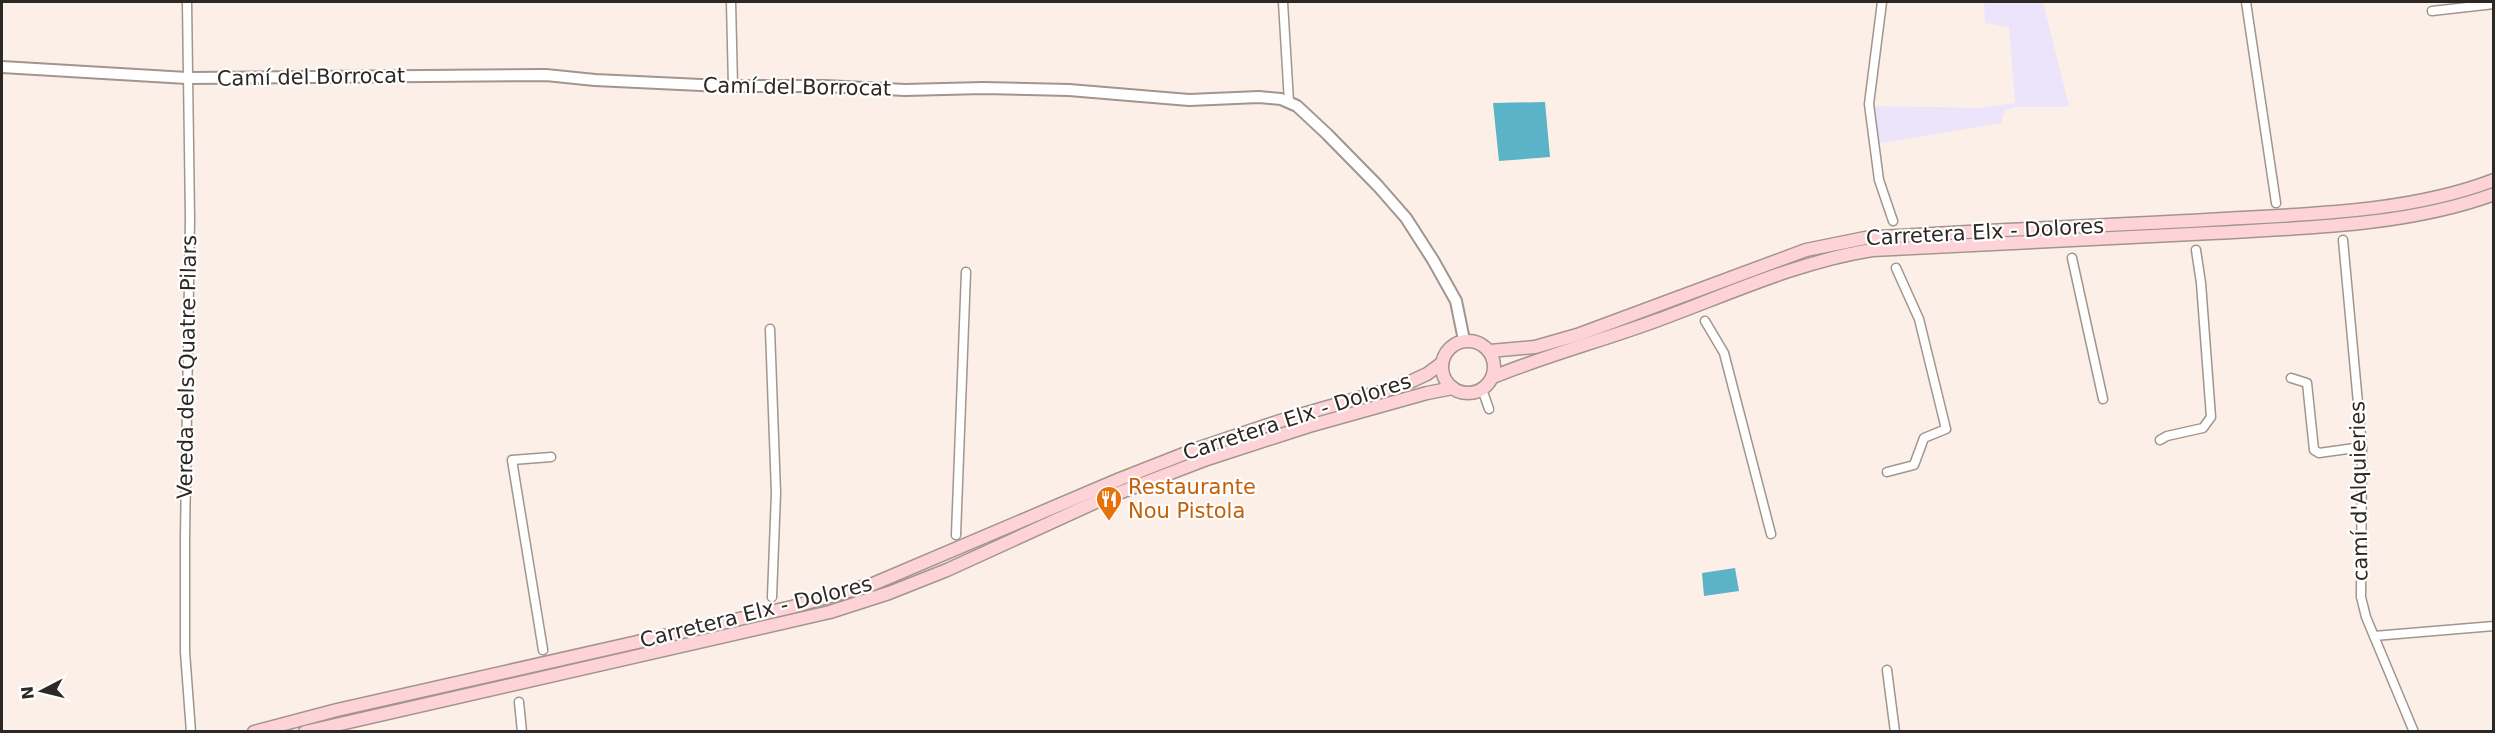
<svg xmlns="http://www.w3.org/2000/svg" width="2495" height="733" viewBox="0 0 2495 733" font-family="'DejaVu Sans',sans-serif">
<rect width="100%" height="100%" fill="#fcefe7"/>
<!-- industrial -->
<polygon fill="#ebe4fa" points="1984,2 2043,2 2069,107 2014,107 2005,110 2001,123 1877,144 1872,106 1981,108 2015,103 2009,27 1985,23"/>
<!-- water -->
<g fill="#5ab3c6">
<polygon points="1545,102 1550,157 1499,161 1493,103"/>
<polygon points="1735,568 1739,591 1704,596 1702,573"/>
</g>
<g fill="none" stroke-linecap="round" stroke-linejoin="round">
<!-- minor casing -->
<g stroke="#a1958d" stroke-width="11">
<g id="minor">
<polyline points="187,2 190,219 185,537 185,652 191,732"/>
<polyline points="731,2 733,86"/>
<polyline points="1283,2 1289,102"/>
<polyline points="1882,2 1869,104 1879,180 1893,221"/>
<polyline points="2246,2 2276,203"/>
<polyline points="2432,11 2494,4"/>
<polyline points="2343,240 2362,447 2361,597 2366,617 2414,732"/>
<polyline points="2072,258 2103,399"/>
<polyline points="1705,321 1724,353 1771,534"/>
<polyline points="770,329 776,493 772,597"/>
<polyline points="2291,378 2307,383 2314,450 2319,453 2362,447"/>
<polyline points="1482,389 1489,409"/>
<polyline points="2160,440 2167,436 2203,428 2211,417 2201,283 2196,250"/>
<polyline points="1887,472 1914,465 1924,438 1946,429 1919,319 1896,268"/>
<polyline points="956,535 966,272"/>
<polyline points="2374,636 2494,626"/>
<polyline points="543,650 512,460 551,457"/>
<polyline points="1887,670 1895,732"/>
<polyline points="519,702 522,732"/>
</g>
</g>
<!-- tertiary casing -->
<g stroke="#a1958d" stroke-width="14">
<polyline id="tertiary" points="2,67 187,78 546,75 595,80 722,86 825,86 905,90 983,88 1069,90 1189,100 1259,97 1281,99 1297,106 1327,134 1378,186 1406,218 1433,260 1456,301 1464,340"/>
</g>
<!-- secondary casing -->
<g stroke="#a1958d" stroke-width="15">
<g id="secondary">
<circle cx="1468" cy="367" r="26"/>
<path d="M1490,351l45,-4 42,-12 229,-85 59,-12c120,-8 240,-12 359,-19 88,-5 187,-7 270,-39"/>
<path d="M1493,377c54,-22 111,-37 165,-57 71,-26 139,-58 214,-70 113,-6 226,-11 340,-17 90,-5 196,-7 282,-39"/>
<polyline points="254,732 337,710 792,607 873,584 1120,479 1199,448 1286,419 1401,386 1427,374 1442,363"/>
<polyline points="305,732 830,612 889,593 947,570 1098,501 1207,459 1309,426 1427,393 1453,388"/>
</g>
</g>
<!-- minor -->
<use href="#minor" stroke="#fff" stroke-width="8"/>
<!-- tertiary -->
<use href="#tertiary" stroke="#fff" stroke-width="10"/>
<!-- secondary -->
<use href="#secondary" stroke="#fed3d7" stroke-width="12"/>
</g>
<!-- icons -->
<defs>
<g id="restaurant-pin" transform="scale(1.35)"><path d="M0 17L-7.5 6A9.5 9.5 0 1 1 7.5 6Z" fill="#e8710a" stroke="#fff"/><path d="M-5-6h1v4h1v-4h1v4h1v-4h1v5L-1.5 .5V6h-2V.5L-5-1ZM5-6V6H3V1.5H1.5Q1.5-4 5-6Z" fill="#fff"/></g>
</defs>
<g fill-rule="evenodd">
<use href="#restaurant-pin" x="1109" y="499"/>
</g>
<g text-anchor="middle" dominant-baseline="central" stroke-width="4.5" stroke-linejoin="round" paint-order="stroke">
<!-- street labels -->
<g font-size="21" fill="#2c2825" stroke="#fff">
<text transform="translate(311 77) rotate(-1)">Camí del Borrocat</text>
<text transform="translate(797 87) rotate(1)">Camí del Borrocat</text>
<text transform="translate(1985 232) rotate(-3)">Carretera Elx - Dolores</text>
<text transform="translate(187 367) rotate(-89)">Vereda dels Quatre Pilars</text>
<text transform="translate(1297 417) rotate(-18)">Carretera Elx - Dolores</text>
<text transform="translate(2359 491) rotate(-91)">camí d'Alquieries</text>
<text transform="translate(756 612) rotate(-14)">Carretera Elx - Dolores</text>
</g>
<!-- food labels -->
<g font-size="21" fill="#c56008" stroke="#fff" text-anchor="start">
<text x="1128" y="487">Restaurante<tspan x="1128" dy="24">Nou Pistola</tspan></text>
</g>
</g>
<!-- border -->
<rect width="2495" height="733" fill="none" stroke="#2c2825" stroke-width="6"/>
<!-- north arrow -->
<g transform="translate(42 691) rotate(263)" stroke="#ffffff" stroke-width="4.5" paint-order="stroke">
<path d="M0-4.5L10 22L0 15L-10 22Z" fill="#2c2825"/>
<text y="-9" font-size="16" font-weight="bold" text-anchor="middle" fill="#2c2825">N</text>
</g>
</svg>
